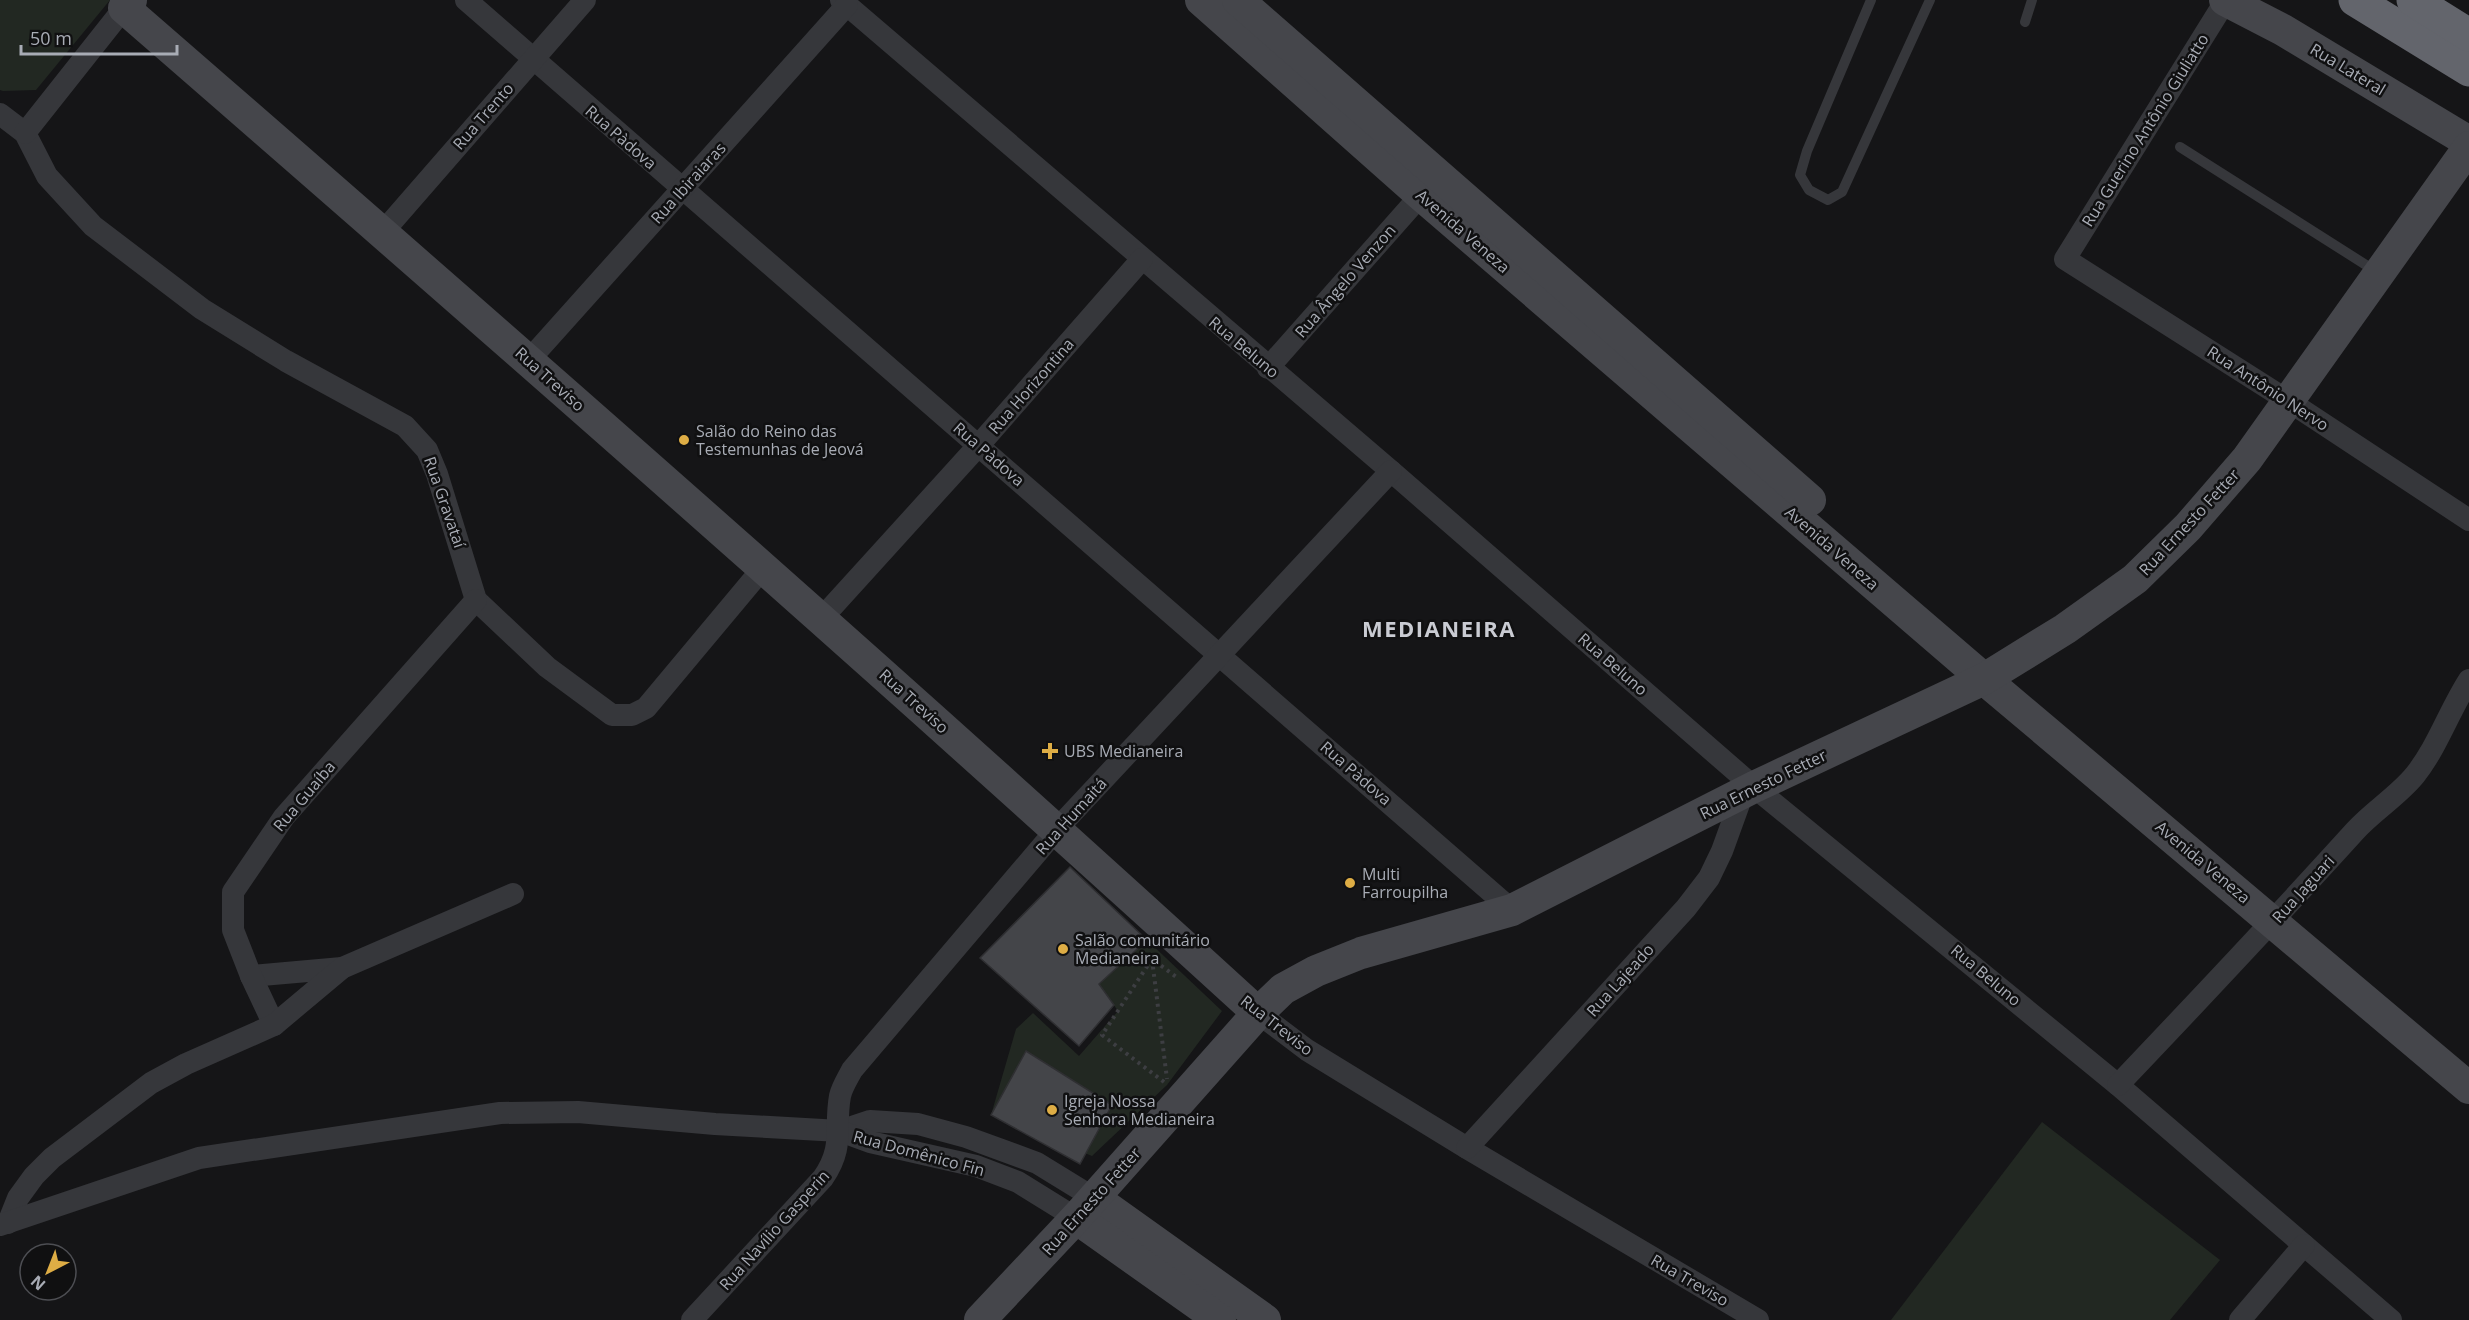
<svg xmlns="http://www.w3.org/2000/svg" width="2469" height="1320" viewBox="0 0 2469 1320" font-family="'Open Sans',sans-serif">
<rect width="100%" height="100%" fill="#151517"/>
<!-- green -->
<g fill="#222822">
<polygon points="0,0 110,0 36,90 3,91 0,90"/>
<polygon points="1147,940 1222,1011 1167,1085 1092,1156 991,1115 1016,1029 1033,1013 1079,1056 1118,1011 1099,984"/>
<polygon points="2042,1122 2220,1260 2170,1320 1891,1320"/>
</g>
<!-- building -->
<g fill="#444549" stroke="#2f2f32" stroke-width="1.5">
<polygon points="1070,867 1147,940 1099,984 1114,1005 1079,1046 980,958"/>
<polygon points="1026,1051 1112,1105 1080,1164 991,1115"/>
</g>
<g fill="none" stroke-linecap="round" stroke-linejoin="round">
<!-- path -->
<g stroke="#3d3e42" stroke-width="4" stroke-dasharray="3 4.5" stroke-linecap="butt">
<polyline points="1152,959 1167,1079"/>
<polyline points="1164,1082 1102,1035 1152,959 1179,979"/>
</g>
<!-- lane -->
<g stroke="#36373b" stroke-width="10">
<polyline points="1871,0 1807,151 1800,175 1809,190 1828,200 1842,192 1930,0"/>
<polyline points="2025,22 2032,0"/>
<polyline points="2180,147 2377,272"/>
</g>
<!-- street -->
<g stroke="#36373b" stroke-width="22">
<path d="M466,0c347,305 699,605 1046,910"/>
<polyline points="841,0 1391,471 1754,787 2118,1085 2391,1320"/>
<polyline points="2226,0 2065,259 2290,402 2469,520"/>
<polyline points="0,114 25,133 47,176 93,226 202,309 286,361 405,426 427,450 437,474 476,600 547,667 612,715 632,715 646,708 763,568"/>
<polyline points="25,133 124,8"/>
<polyline points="382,233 585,0"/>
<polyline points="529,360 847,5"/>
<polyline points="1268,368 1421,195"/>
<polyline points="821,619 979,445 1142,259"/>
<polyline points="251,976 342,968"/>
<polyline points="1258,1013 1307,1050 1467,1148 1758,1320"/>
<polyline points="274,1025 251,976 233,930 233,892 284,817 476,600"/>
<path d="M2118,1085c80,-84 159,-168 237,-254 18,-20 43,-35 60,-56 23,-29 34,-64 54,-95"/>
<polyline points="840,1131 870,1121 918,1124 966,1137 1037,1163 1094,1198"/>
<polyline points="1467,1148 1686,908 1709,878 1722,851 1743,793"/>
<polyline points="8,1223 18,1198 34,1176 52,1158 151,1083 186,1064 274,1025 342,968 513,894"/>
<polyline points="0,1225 199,1158 500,1113 578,1112 715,1124 840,1131 870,1142 976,1166 1018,1182 1076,1218"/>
<path d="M692,1320l131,-142c22,-32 11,-49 17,-82 2,-9 8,-18 12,-26l205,-241 334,-358"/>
<polyline points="2240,1320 2304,1245"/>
</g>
<!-- secondary -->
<g stroke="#45464b" stroke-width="32">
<path d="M131,0l-7,8c381,331 761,664 1134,1005"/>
<polyline points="1201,0 1421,195 1984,679 2469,1088"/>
<polyline points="1238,0 1810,500"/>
<polyline points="2225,0 2283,30 2469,142"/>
<polyline points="1094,1198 1265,1320"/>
<polyline points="1076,1218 1220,1320"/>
<polyline points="980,1320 1076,1218 1258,1013 1283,989 1316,971 1361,953 1512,910 1754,787 1984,679 2065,629 2135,579 2188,527 2247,459 2469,147"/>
</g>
<!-- highway -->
<g stroke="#63656c" stroke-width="33">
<polyline points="2355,0 2469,70"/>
<polyline points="2413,0 2469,35"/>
</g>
</g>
<!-- markers -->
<g fill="#dead45" stroke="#101011" stroke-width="2">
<circle cx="684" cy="440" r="6"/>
<path d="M1047 742h6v6h6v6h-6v6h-6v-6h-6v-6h6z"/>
<circle cx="1350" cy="883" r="6"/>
<circle cx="1063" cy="949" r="6"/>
<circle cx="1052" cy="1110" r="6"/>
</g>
<g text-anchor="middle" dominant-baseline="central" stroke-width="5" stroke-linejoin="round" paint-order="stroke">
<!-- street labels -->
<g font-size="16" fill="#a8acb5" stroke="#101011">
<text transform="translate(2348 69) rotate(31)">Rua Lateral</text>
<text transform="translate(483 116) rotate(-49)">Rua Trento</text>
<text transform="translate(2145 130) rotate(-58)">Rua Guerino Antônio Giuliatto</text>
<text transform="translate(621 137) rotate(41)">Rua Pàdova</text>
<text transform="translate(688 183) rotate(-48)">Rua Ibiraiaras</text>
<text transform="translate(1463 231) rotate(41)">Avenida Veneza</text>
<text transform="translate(1345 281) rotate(-49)">Rua Ângelo Venzon</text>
<text transform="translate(1244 347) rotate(40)">Rua Beluno</text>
<text transform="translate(550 379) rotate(42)">Rua Treviso</text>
<text transform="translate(1031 386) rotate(-49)">Rua Horizontina</text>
<text transform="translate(2268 388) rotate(33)">Rua Antônio Nervo</text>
<text transform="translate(989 454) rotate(41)">Rua Pàdova</text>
<text transform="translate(445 502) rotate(71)">Rua Gravataí</text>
<text transform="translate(2189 522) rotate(-47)">Rua Ernesto Fetter</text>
<text transform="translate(1832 548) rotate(41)">Avenida Veneza</text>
<text transform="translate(1613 664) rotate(41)">Rua Beluno</text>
<text transform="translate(914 701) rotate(42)">Rua Treviso</text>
<text transform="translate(1356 773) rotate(41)">Rua Pàdova</text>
<text transform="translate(1763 784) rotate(-26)">Rua Ernesto Fetter</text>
<text transform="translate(304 796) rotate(-50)">Rua Guaíba</text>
<text transform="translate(1071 816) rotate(-48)">Rua Humaitá</text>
<text transform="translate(2203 862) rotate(40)">Avenida Veneza</text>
<text transform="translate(2303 889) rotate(-48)">Rua Jaguari</text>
<text transform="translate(1986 975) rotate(40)">Rua Beluno</text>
<text transform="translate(1620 980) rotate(-48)">Rua Lajeado</text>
<text transform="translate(1277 1025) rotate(38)">Rua Treviso</text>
<text transform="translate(919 1153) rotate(15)">Rua Domênico Fin</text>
<text transform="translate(1091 1201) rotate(-48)">Rua Ernesto Fetter</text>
<text transform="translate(774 1230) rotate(-48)">Rua Navílio Gasperin</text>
<text transform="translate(1690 1280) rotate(30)">Rua Treviso</text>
</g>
<!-- poi labels -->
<g font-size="16" fill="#a8acb5" stroke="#101011" text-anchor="start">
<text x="696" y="431">Salão do Reino das<tspan x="696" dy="18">Testemunhas de Jeová</tspan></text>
<text x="1064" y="751">UBS Medianeira</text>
<text x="1362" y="874">Multi<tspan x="1362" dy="18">Farroupilha</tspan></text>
<text x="1075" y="940">Salão comunitário<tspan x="1075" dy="18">Medianeira</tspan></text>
<text x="1064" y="1101">Igreja Nossa<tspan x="1064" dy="18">Senhora Medianeira</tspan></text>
</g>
<!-- district labels -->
<g font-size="22" font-weight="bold" letter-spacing="1.5" fill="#c9cbd2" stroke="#101011">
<text x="1439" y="628">MEDIANEIRA</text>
</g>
</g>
<!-- north arrow -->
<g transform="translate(48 1272) rotate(222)"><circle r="28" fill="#101011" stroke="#4d4e53" stroke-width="1.5"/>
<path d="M0-4.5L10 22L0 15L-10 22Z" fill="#dead45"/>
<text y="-9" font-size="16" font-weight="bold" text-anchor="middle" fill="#a8acb5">N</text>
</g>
<!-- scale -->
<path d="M21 45v9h156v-9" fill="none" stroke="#a8acb5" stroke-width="3"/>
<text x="30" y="45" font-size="18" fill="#a8acb5" stroke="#101011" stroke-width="4.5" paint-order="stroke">50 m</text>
</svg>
